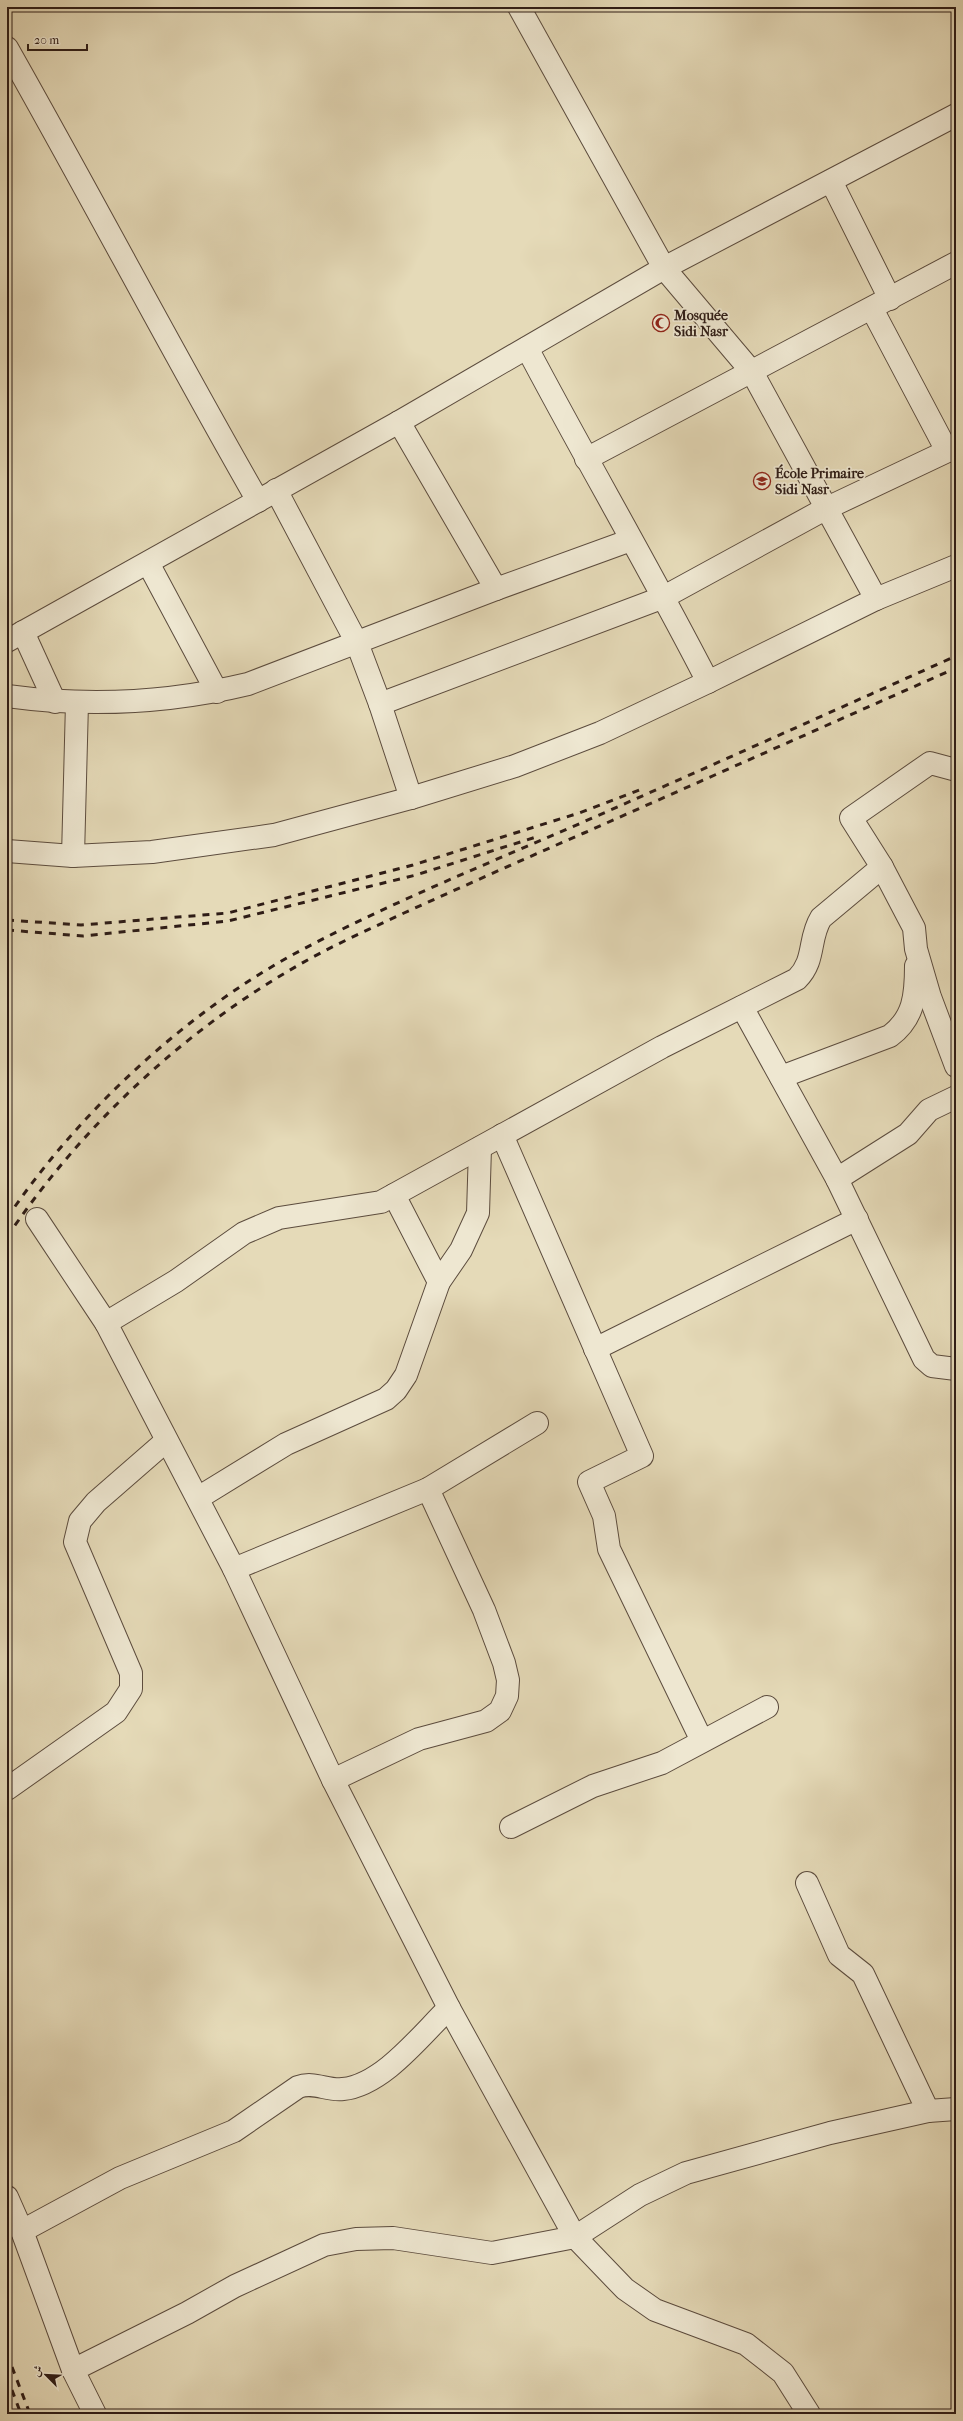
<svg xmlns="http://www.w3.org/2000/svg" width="963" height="2421" viewBox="0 0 963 2421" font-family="'IM FELL French Canon',Amiri,serif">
<rect width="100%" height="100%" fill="#e5dab8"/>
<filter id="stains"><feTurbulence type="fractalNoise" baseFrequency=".005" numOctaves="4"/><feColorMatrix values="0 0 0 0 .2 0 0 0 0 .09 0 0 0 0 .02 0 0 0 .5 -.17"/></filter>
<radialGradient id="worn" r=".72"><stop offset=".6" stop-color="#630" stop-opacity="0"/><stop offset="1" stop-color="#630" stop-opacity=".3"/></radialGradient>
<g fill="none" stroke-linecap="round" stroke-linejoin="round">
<!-- minor casing -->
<g stroke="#5c4c3e" stroke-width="24">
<g id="minor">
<polyline points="519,7 664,268 752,372 876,599"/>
<path d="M7,48c85,150 165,303 251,453"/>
<polyline points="831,181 890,299"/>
<polyline points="872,309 947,451"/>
<path d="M527,348c59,112 123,221 181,334"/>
<polyline points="399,422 496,589"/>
<polyline points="586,459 956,263"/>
<polyline points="276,490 357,643 380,704 411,798"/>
<polyline points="148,563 217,692"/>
<polyline points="23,632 55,702"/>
<polyline points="7,641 399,422 664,268 956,115"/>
<path d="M7,696c81,11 162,7 241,-12l248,-95 135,-49"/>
<polyline points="380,704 664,597 825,509 956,447"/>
<polyline points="7,851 73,856 152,852 274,835 411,798 515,766 600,733 708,682 876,599 956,566"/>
<polyline points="73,856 77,703"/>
<polyline points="882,867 914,928 916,949 930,997 956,1066"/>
<polyline points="742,1007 837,1179 924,1359 932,1366 956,1369"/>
<path d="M781,1077l109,-41c24,-18 26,-41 26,-70"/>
<polyline points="502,1135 642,1456 589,1482 604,1516 609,1549 702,1741"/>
<polyline points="837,1179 908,1134 929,1110 956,1097"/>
<polyline points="394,1195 439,1282"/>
<polyline points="37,1219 106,1323 234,1569 333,1780 449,2008 575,2237 625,2289 655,2310 746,2344 783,2373 809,2414"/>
<path d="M106,1323l70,-42 68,-48 35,-15 102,-16 281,-155 135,-68c19,-19 11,-40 24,-61l61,-51 -31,-49 79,-55 26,7"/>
<polyline points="595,1349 857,1219"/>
<polyline points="198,1498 286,1444 386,1399 396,1390 406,1375 439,1282 461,1250 478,1213 480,1148"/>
<polyline points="234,1569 428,1489 537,1423"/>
<polyline points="333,1780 419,1739 486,1721 500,1711 507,1696 508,1680 504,1663 484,1610 428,1489"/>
<polyline points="7,1789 116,1712 131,1689 131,1673 75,1542 80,1521 96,1502 166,1441"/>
<polyline points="511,1827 593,1786 662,1763 767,1707"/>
<polyline points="807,1883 839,1955 863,1974 928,2111"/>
<polyline points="7,2197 22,2231 73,2370"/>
<path d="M22,2231l98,-53 114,-47 64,-44c16,-6 29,4 45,2 40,-4 78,-54 106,-81"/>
<polyline points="95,2414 73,2370 187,2313 235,2286 324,2245 356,2239 393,2238 492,2253 575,2237 640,2195 686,2173 830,2133 928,2111 956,2109"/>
</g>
</g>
<!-- minor -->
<use href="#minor" stroke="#eee7d1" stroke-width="22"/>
<!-- rail -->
<g stroke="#2e1c16" stroke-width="3" stroke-dasharray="7 7" stroke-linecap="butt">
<polyline points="7,920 81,925 228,913 413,865 579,813 642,789"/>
<polyline points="7,930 83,936 228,921 416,875 536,837"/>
<path d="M7,1218c71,-105 176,-203 287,-264 93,-50 191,-89 287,-131 125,-55 250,-111 375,-167"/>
<path d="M7,1237c74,-110 175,-205 290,-271 34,-20 71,-36 107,-53 60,-27 120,-54 180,-80 124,-55 248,-110 372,-165"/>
<polyline points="7,2354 30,2414"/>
<polyline points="7,2377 21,2414"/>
</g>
</g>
<!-- icons -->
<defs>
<g id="mosque-ring" transform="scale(0.9)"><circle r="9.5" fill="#eee7d1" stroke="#8f2418" stroke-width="1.5"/><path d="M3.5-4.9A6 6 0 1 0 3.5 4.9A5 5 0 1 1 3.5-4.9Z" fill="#8f2418"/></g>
<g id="school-ring" transform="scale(0.9)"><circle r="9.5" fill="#eee7d1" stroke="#8f2418" stroke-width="1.5"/><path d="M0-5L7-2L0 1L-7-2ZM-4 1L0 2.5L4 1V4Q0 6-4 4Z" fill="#8f2418"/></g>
</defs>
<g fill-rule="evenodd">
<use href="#mosque-ring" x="661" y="323"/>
<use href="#school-ring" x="762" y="481"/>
</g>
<g text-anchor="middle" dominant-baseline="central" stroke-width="3.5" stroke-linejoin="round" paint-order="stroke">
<!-- poi labels -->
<g font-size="14" font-weight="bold" fill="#2e1c16" stroke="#eee7d1" text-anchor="start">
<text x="674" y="315">Mosquée<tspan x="674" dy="16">Sidi Nasr</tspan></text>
<text x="775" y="473">École Primaire<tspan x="775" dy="16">Sidi Nasr</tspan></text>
</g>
</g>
<!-- margin -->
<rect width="963" height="2421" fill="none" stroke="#e5dab8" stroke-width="24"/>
<rect x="8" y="8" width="947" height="2405" fill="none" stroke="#2e1c16" stroke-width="2"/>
<rect x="12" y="12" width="939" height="2397" fill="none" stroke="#2e1c16"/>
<!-- north arrow -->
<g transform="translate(46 2375) rotate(294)" stroke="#eee7d1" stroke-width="3" paint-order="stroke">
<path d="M0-3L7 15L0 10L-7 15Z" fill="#2e1c16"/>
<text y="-6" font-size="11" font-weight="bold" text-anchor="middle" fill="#2e1c16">ش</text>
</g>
<!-- scale -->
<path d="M28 44v6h59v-6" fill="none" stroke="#2e1c16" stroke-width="2"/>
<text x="34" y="44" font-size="12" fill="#2e1c16" stroke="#eee7d1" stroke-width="3" paint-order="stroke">20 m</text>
<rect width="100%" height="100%" filter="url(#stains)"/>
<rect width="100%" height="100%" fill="url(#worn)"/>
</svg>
